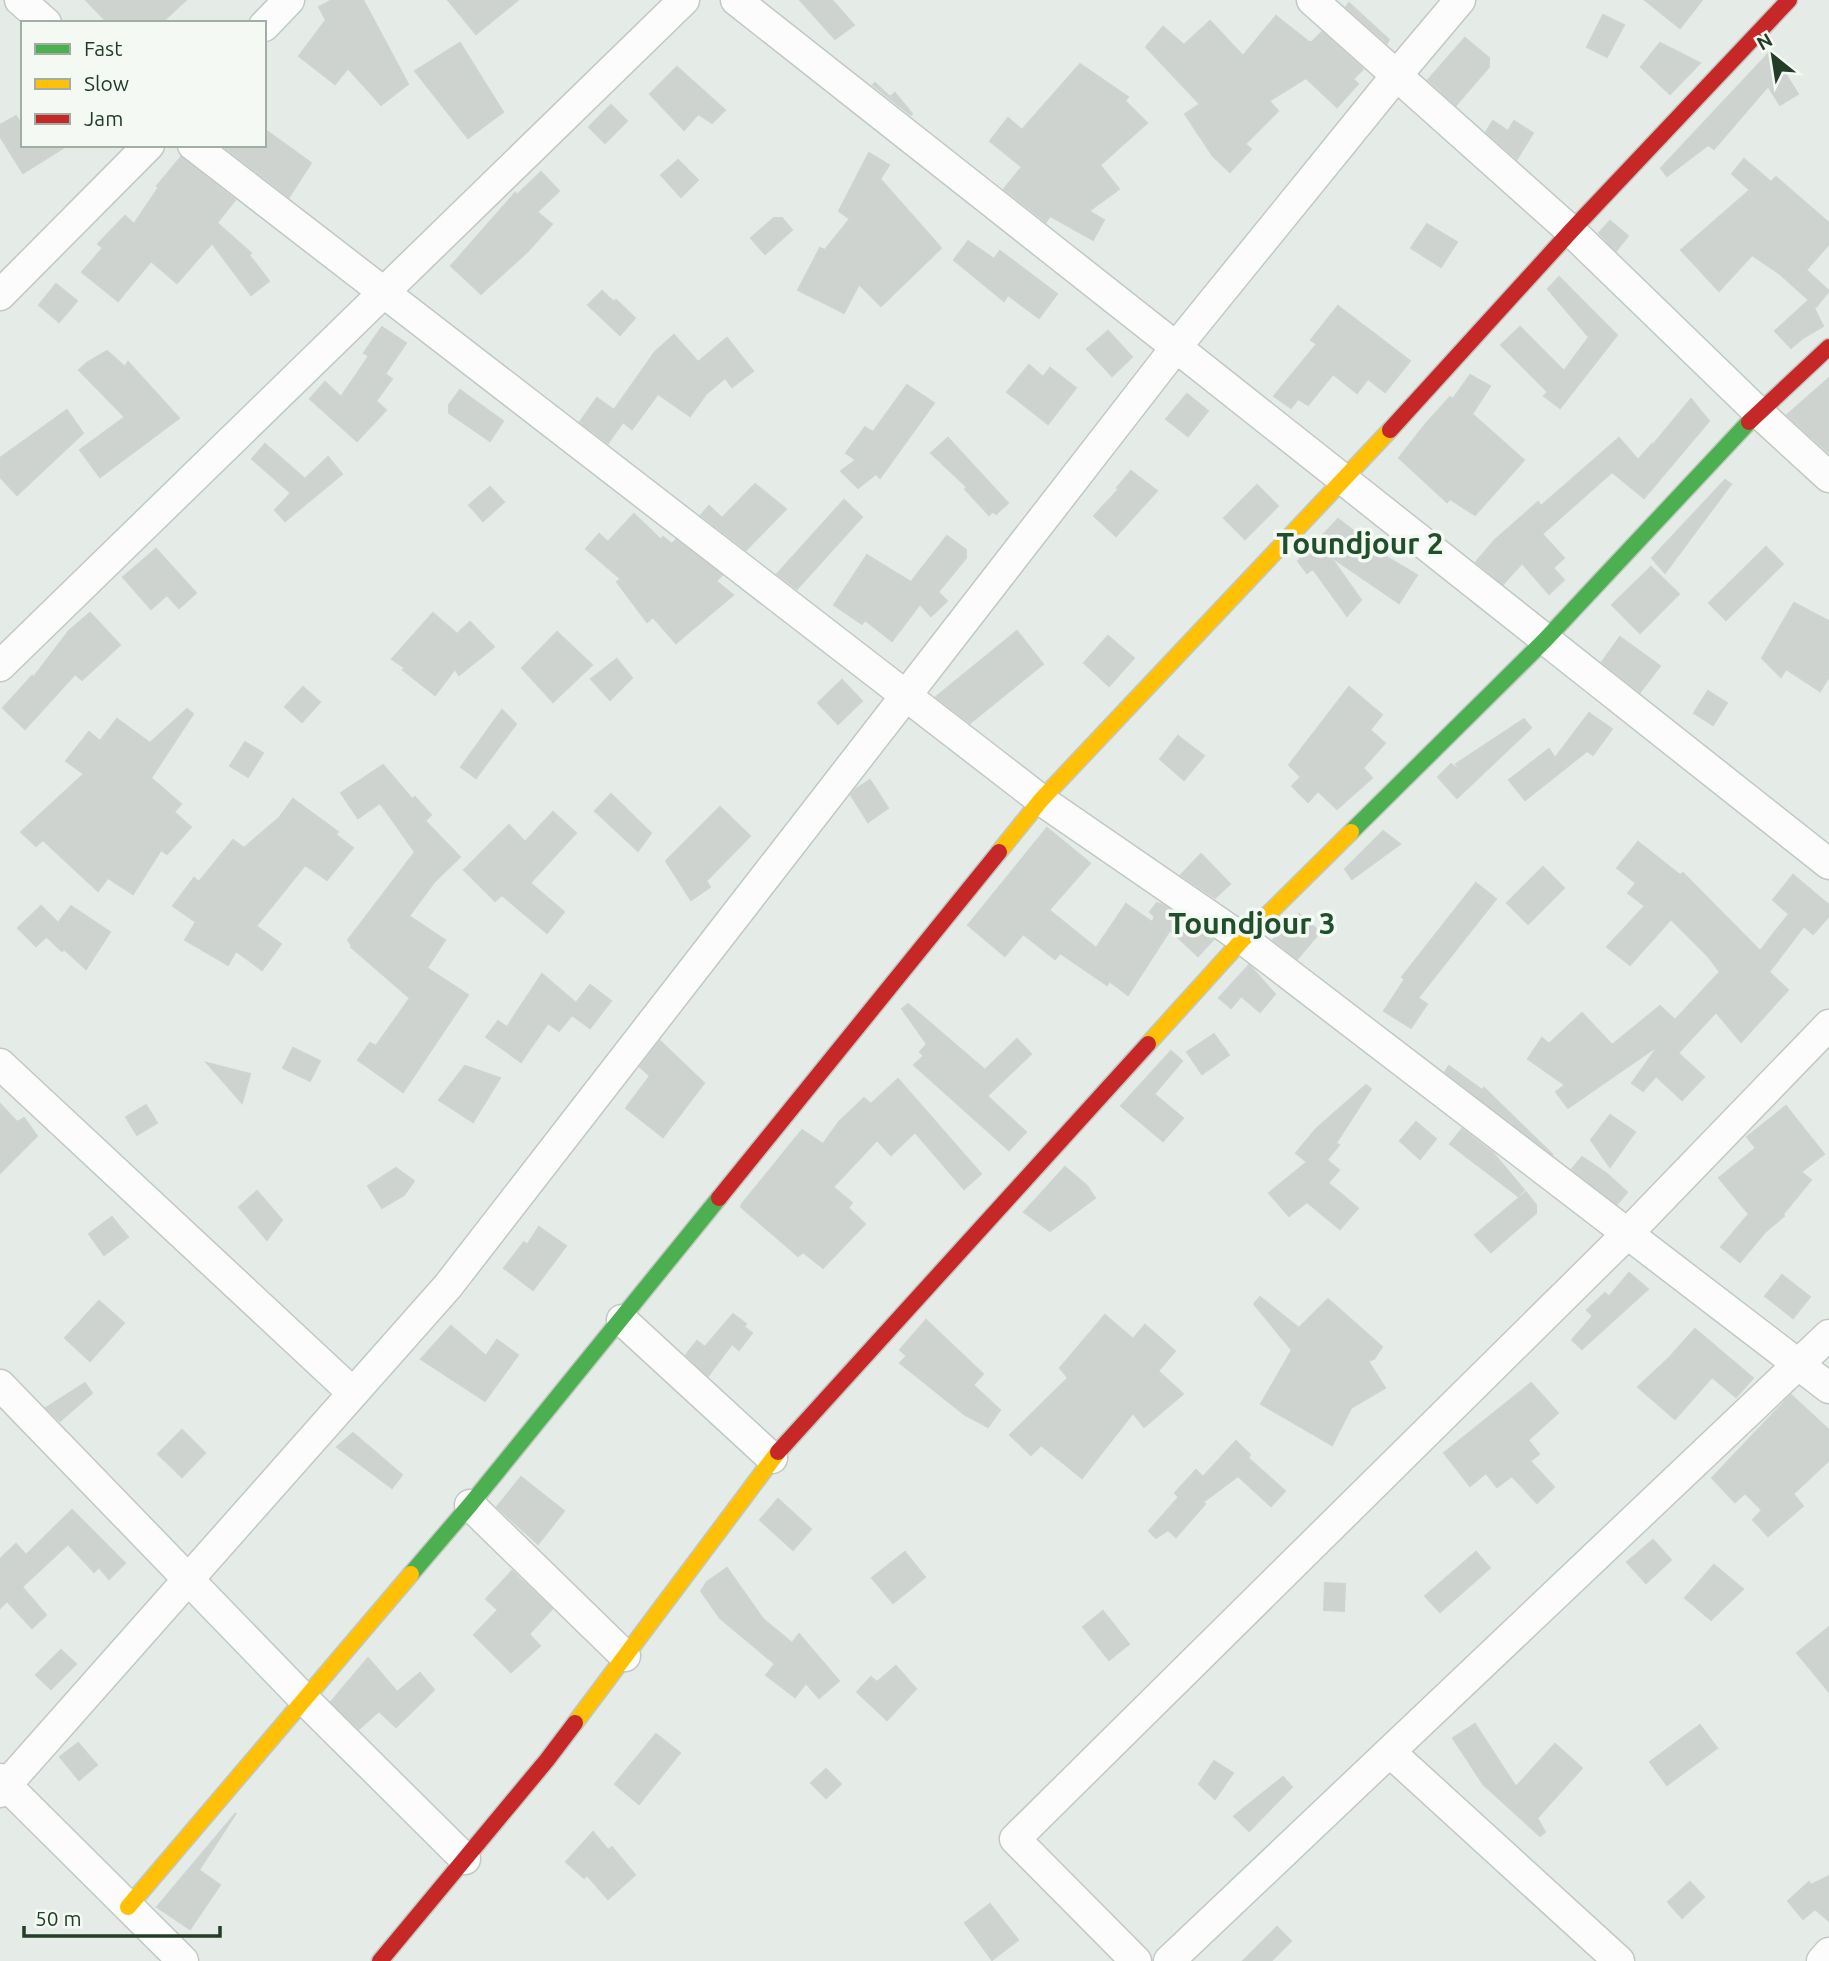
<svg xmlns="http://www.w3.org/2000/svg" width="1829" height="1961" viewBox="0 0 1829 1961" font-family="Ubuntu,sans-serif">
<rect width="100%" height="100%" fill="#e5ebe6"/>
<!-- building -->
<g fill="#ced3cf" stroke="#ced4cf" stroke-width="2">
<polygon points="86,0 186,0 161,23 108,23"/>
<polygon points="332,0 363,0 408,84 381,105 348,68 335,84 299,56 326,20 319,7"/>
<polygon points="448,0 518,0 476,34"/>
<polygon points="800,0 832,0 854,25 835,39"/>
<polygon points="1645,0 1702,0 1680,28"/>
<polygon points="1349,3 1389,40 1387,43 1346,7"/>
<polygon points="1603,15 1624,25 1607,57 1587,47"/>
<polygon points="1276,16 1309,42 1312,42 1322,32 1363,69 1353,79 1358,84 1337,107 1306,78 1269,101 1278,111 1245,144 1251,149 1230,172 1213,156 1185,114 1200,104 1146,47 1163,27 1184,45 1210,21 1243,56"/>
<polygon points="1465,38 1489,58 1489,67 1456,105 1428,80"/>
<polygon points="460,43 503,112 468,138 415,71"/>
<polygon points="1660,43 1700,63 1670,94 1641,67"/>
<polygon points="1771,51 1798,94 1780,105 1768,86 1714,149 1708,145 1667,176 1661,168"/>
<polygon points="1080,64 1128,97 1125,101 1147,123 1100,165 1119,189 1089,211 1104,220 1093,240 1050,216 1046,222 1004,189 1022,167 990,141 1008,118 1022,130"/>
<polygon points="677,67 725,110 712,123 698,114 684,130 650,94"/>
<polygon points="875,83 890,97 895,93 912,114 911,115 873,85"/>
<polygon points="611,105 627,121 605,143 589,127"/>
<polygon points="16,116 23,127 23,145 68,145 23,173 0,136 0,125"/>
<polygon points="1493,121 1508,131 1514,121 1533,133 1517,159 1486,132"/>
<polygon points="264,129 311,163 289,197 222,145 264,145"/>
<polygon points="869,153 889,165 880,179 941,248 881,306 859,284 844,313 798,290 820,248 825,250 850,219 839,211"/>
<polygon points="181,157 235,200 217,223 251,253 249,255 269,281 251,295 212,243 177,283 151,261 118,301 82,272 103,248 98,244 125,216 134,224 159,187 157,186"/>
<polygon points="1744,159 1771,182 1776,177 1829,223 1829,244 1806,270 1829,291 1816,307 1811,302 1823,326 1803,338 1791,348 1775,331 1809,300 1780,274 1752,255 1719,291 1681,250 1750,190 1732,174"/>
<polygon points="678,160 698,180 681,197 661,175"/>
<polygon points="541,172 559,191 537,212 552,224 528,251 481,294 451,266 515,193 517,195"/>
<polygon points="774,218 782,218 792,230 765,254 751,238"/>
<polygon points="1610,221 1628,236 1616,251 1599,233"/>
<polygon points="1427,224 1457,242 1441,267 1411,248"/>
<polygon points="968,241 994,259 1000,251 1057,294 1039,318 1008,295 1004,301 954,260"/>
<polygon points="1559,277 1617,335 1560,408 1544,396 1548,392 1501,345 1520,327 1564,371 1589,337 1548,289"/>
<polygon points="56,284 77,301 59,322 39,305"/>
<polygon points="602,291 614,302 616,300 635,318 620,335 588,305"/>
<polygon points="1338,306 1410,361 1385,392 1368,379 1357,393 1333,374 1308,405 1298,399 1291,408 1274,396 1317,344 1311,340"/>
<polygon points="382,327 406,343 385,374 392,379 376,401 386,410 357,441 310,399 325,382 341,397 369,356 364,353"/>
<polygon points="1108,331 1132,357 1112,376 1087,349"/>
<polygon points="674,335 698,362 727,338 753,371 732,387 725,378 706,394 690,416 658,394 632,429 623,422 608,443 580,422 597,398 614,410 655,352"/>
<polygon points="107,351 125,367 128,362 179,418 100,477 80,450 125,417 79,370 88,362"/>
<polygon points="1029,365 1043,377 1050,368 1076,388 1048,424 1007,392"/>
<polygon points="1470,375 1490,386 1472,414 1524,460 1475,515 1450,499 1447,502 1399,458 1425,425 1450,397 1453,399"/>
<polygon points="1829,378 1829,453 1787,415"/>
<polygon points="907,385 934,403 880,478 876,474 858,488 841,471 856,460 846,453 865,427 873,432"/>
<polygon points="460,390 503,421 490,441 449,413 449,405"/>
<polygon points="1187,394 1208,411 1188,436 1166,419"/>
<polygon points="1691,399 1709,421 1644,498 1612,472 1542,534 1564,558 1553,568 1564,580 1549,594 1522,563 1503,584 1476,562 1495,540 1538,502 1541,506 1619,438 1638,460 1652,444 1653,445"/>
<polygon points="67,410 83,433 17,495 0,477 0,458"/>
<polygon points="948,438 1008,503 996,514 993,511 989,515 965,489 967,487 931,453"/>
<polygon points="265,444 305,479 328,457 342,474 285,521 275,510 291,493 252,459"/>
<polygon points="1131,471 1157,491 1116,536 1094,516 1119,489 1117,488"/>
<polygon points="1725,480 1731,484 1665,573 1652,558"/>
<polygon points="755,484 786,509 746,550 701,515 709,506 722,518"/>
<polygon points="1257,485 1278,506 1245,539 1224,518"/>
<polygon points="490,487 504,502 483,521 469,505"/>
<polygon points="844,500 862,517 797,589 777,574"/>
<polygon points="634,514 661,540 663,537 672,544 676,540 722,575 716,581 733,595 676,643 653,617 647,622 617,582 621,579 586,549 599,534 608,542"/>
<polygon points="1338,519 1367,541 1365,544 1417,575 1399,603 1330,556 1361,600 1347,616 1313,569 1307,573 1298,561"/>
<polygon points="947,536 966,550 966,558 938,592 947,601 931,616 920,604 892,641 865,620 862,624 834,605 867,555 911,582"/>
<polygon points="1766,547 1783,564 1726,620 1709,603"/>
<polygon points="156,549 196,593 179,608 167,595 151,609 123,577"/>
<polygon points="1651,567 1679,594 1640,633 1612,605"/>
<polygon points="1794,603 1829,621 1829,677 1820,691 1786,669 1781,677 1762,658"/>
<polygon points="90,613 120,645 82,680 75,674 25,729 3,708 32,676 33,678 69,631"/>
<polygon points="433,613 457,634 470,622 494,647 459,675 455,669 435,695 403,670 405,668 392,659"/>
<polygon points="1017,631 1043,664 970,723 936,697"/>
<polygon points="557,632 592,665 553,702 522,668"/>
<polygon points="1108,636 1134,658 1109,686 1084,663"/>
<polygon points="1620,637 1660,666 1640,692 1602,662"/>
<polygon points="617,659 632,678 610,700 591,679"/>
<polygon points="842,680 862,701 838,724 818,703"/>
<polygon points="303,687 320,702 302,722 285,707"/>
<polygon points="1349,687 1382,715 1370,730 1385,743 1363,768 1372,778 1337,809 1318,791 1308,802 1292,786 1301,777 1289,765"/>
<polygon points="1708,691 1727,703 1713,725 1694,713"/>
<polygon points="187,709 193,714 151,778 181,804 174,812 191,827 167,854 161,850 133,894 108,878 98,891 43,840 36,846 21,832 84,774 66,761 89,732 100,741 117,719 150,743"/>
<polygon points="502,710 516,724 476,778 461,767"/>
<polygon points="1589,713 1612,729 1593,755 1587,751 1525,800 1509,780 1549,749 1555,758"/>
<polygon points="1524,719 1531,728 1457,798 1438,777 1451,764 1462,772 1456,764"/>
<polygon points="1178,736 1204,756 1184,780 1160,759"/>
<polygon points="245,742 263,753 248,777 230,766"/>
<polygon points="383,765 412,799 415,797 431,815 425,821 460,857 435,881 409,916 445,940 427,968 468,995 403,1092 358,1060 370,1043 376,1046 410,998 351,947 352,946 348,940 415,852 380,803 358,818 341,793"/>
<polygon points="870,780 888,808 868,822 851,795 856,789"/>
<polygon points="611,794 651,833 638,851 595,811"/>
<polygon points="293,799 338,832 335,834 353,848 327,880 305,865 256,926 281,944 262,970 236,951 228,965 185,940 196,922 173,906 194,878 199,882 233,840 244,848 279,818"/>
<polygon points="720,807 750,836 706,881 710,887 691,900 666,861"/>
<polygon points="553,812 576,833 530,883 564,912 547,933 502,895 495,901 464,870 509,825 525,842"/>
<polygon points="1047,828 1090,863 1049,910 1096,948 1126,904 1152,922 1155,917 1150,912 1157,903 1163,905 1213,940 1198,956 1170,930 1128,995 1109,981 1107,985 1060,953 1055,959 1023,934 1005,956 968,925"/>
<polygon points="1383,831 1400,844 1352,879 1345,869"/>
<polygon points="1638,842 1680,875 1683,873 1760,951 1789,914 1773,900 1793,875 1829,905 1829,916 1813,934 1804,926 1769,972 1788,990 1741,1042 1716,1012 1678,1053 1704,1077 1682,1100 1656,1076 1643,1091 1632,1083 1659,1045 1568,1108 1556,1092 1565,1085 1528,1059 1542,1038 1549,1044 1582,1013 1612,1045 1660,1006 1675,1020 1720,972 1707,955 1671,919 1630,965 1607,947 1645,906 1628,893 1636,883 1617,868"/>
<polygon points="1201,854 1230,884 1215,898 1181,875"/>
<polygon points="1543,867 1564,888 1528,924 1507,903"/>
<polygon points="1476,883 1496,899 1418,998 1427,1004 1411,1028 1384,1011 1405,979 1402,977"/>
<polygon points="41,906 58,923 71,906 110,932 86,969 64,949 62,951 47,937 53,930 36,946 18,928"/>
<polygon points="1299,914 1320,932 1297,959 1273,940"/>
<polygon points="1249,965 1275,994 1260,1012 1241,996 1231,1008 1219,998"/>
<polygon points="542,974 576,1003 590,985 611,1001 590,1028 572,1015 559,1031 548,1023 521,1062 486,1037 498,1021 507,1027"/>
<polygon points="908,1004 985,1070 1017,1039 1031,1054 987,1096 1026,1132 1009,1150 914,1065 924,1056 920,1052 927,1044 902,1009"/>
<polygon points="1214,1034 1229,1055 1202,1074 1187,1052"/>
<polygon points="660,1041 704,1083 663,1137 626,1108 650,1076 640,1067"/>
<polygon points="293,1048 320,1061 310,1081 283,1068"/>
<polygon points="1171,1051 1182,1061 1154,1094 1183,1118 1163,1141 1121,1106"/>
<polygon points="207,1063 250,1074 242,1103"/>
<polygon points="465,1066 500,1078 473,1122 439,1100"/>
<polygon points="1449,1066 1482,1090 1484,1088 1553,1155 1445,1072"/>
<polygon points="898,1079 981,1174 964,1189 915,1132 891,1155 877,1140 833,1187 852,1203 848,1208 865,1224 823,1268 803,1252 798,1256 741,1207 742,1204 802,1130 823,1144 839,1122 864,1098 871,1104"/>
<polygon points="1366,1085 1371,1089 1336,1143 1339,1145 1327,1160 1339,1170 1328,1183 1358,1208 1340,1229 1307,1202 1289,1216 1269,1193 1307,1162 1296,1153 1316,1129"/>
<polygon points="0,1104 17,1122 24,1118 37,1136 0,1173"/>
<polygon points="146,1105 157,1123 137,1135 126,1117"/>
<polygon points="1786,1106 1824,1154 1801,1172 1811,1180 1783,1214 1784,1216 1765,1232 1740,1262 1721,1247 1749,1214 1719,1178 1756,1148 1747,1137"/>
<polygon points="1610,1115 1635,1132 1610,1167 1591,1140"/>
<polygon points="1416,1122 1436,1139 1420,1159 1400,1141"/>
<polygon points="1462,1129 1493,1153 1524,1190 1518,1196 1450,1144"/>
<polygon points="1582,1157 1606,1173 1627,1192 1617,1204 1572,1169"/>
<polygon points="1065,1167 1087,1186 1095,1198 1050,1231 1024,1212"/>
<polygon points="396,1168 414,1181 404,1195 382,1208 368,1186"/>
<polygon points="257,1191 282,1220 267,1240 239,1207"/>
<polygon points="1526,1192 1536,1205 1536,1213 1491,1252 1475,1235"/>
<polygon points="112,1217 128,1237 104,1255 89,1234"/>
<polygon points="539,1227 566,1246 533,1290 504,1268 524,1242 527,1245"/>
<polygon points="1629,1273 1648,1289 1582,1349 1572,1340 1593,1316 1587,1310 1605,1293 1609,1297"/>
<polygon points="1782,1275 1810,1297 1793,1318 1765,1296"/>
<polygon points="1260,1297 1299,1328 1328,1299 1382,1347 1374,1359 1368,1361 1385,1388 1351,1408 1332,1445 1261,1404 1292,1350 1254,1304"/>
<polygon points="99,1301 124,1323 90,1361 65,1338"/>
<polygon points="733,1314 746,1324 744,1327 752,1333 739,1350 732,1344 708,1376 686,1355 697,1341 705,1347"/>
<polygon points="1105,1315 1133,1339 1145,1325 1175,1351 1158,1371 1183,1394 1144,1427 1133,1413 1082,1478 1041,1445 1031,1455 1010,1435 1068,1378 1060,1368"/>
<polygon points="926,1320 983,1374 973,1385 1000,1410 988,1427 965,1415 900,1363 907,1356 900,1350"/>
<polygon points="451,1326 486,1356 497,1340 518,1355 485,1401 421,1359"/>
<polygon points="1695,1329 1753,1378 1736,1397 1712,1377 1675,1419 1638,1387 1669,1358"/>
<polygon points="85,1383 92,1393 60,1421 46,1408"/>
<polygon points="1531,1383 1558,1413 1528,1440 1539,1454 1530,1461 1554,1487 1537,1503 1512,1476 1497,1487 1486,1473 1470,1486 1444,1453"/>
<polygon points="1791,1395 1829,1430 1829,1460 1793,1494 1803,1506 1768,1536 1753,1520 1762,1510 1745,1493 1735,1502 1712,1478"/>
<polygon points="182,1430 205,1453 182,1477 158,1454"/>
<polygon points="353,1433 402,1475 392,1488 337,1447"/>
<polygon points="1236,1441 1250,1455 1248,1458 1285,1491 1271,1506 1238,1476 1203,1502 1205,1504 1176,1537 1168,1530 1156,1538 1149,1531 1179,1497 1175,1493 1196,1470 1203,1477"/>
<polygon points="521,1477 564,1511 538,1544 497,1507"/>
<polygon points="778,1499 811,1529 793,1550 760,1520"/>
<polygon points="72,1510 125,1563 109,1579 99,1567 94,1572 68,1544 22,1587 46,1615 32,1628 7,1601 0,1608 0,1559 16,1544 26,1555"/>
<polygon points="1653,1540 1671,1560 1646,1583 1627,1562"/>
<polygon points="905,1552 925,1577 893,1603 872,1578"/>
<polygon points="1476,1552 1490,1568 1440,1612 1425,1596"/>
<polygon points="1714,1565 1743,1589 1711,1620 1685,1598"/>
<polygon points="727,1568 763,1619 792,1643 799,1634 839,1681 819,1698 806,1683 795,1697 766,1675 775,1664 720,1618 701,1591 707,1582"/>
<polygon points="512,1571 552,1609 529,1634 540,1646 511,1672 474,1635 498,1610 486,1599"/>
<polygon points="1325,1583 1345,1584 1344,1611 1324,1610"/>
<polygon points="1103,1611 1129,1644 1109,1660 1083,1627"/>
<polygon points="1829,1627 1829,1692 1797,1653"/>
<polygon points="61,1650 76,1664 51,1689 36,1675"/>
<polygon points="368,1658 397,1692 420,1673 434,1690 396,1727 379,1711 359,1729 331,1702"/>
<polygon points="896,1666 916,1689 887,1720 857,1692 871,1677 877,1682"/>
<polygon points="1475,1724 1516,1787 1555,1744 1582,1768 1537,1818 1545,1832 1540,1836 1483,1784 1453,1738"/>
<polygon points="1700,1725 1717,1748 1667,1785 1650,1762"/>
<polygon points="656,1734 680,1753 639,1804 615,1784"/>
<polygon points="78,1743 97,1765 79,1780 60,1757"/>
<polygon points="1214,1761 1233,1773 1215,1799 1199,1784"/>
<polygon points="826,1769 841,1784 826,1798 811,1783"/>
<polygon points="1283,1777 1292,1787 1249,1831 1234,1816"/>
<polygon points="236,1813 199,1870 220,1885 190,1929 157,1907"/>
<polygon points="593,1832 608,1850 612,1847 635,1875 608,1899 587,1875 584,1878 566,1862"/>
<polygon points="1829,1876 1829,1921 1815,1909 1803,1919 1788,1901 1809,1882 1811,1885"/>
<polygon points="1690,1882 1704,1897 1682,1918 1668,1902"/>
<polygon points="990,1904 1018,1940 992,1960 965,1923"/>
<polygon points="1277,1927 1291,1941 1271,1961 1243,1961"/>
</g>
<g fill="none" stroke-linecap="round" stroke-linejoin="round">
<!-- street casing -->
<g stroke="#c2c8c3" stroke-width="33">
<g id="street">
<polyline points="20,0 46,23"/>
<path d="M736,0c365,287 729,576 1093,864"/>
<polyline points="1312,0 1571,231 1758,412 1829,477"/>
<polyline points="264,26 289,0"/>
<polyline points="193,145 1041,800 1243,939 1829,1388"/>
<polyline points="0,295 149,145"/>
<polyline points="0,666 684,0"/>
<polyline points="0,1064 353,1393"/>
<polyline points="622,1320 772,1458"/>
<polyline points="0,1385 305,1700 465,1859"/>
<polyline points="470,1505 625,1656"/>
<polyline points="1390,1752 1619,1961"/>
<polyline points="0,1779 183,1961"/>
<polyline points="0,1792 448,1286 1177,346 1396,76 1460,0"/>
<polyline points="1136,1961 1015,1839 1627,1234 1829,1025"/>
<polyline points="1169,1961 1829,1335"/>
<polyline points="1822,1961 1829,1953"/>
</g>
</g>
<!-- fast casing -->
<g stroke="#c1c8c3" stroke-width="19">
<g id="fast">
<polyline points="1351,832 1545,640 1749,422"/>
<polyline points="411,1574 470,1505 719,1198"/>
</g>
</g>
<!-- slow casing -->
<g stroke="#c1c8c3" stroke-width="19">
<g id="slow">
<polyline points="999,852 1041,800 1390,430"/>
<polyline points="1148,1044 1243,939 1351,832"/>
<polyline points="575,1723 778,1452"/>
<polyline points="128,1907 411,1574"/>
</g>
</g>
<!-- jam casing -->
<g stroke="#c1c8c3" stroke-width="19">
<g id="jam">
<polyline points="1749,422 1829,347"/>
<polyline points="1390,430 1571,231 1789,0"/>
<polyline points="719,1198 999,852"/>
<polyline points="778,1452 1148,1044"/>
<polyline points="380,1961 547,1760 575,1723"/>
</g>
</g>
<!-- street -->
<use href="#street" stroke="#fbfcfb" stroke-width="30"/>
<!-- fast -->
<use href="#fast" stroke="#4caf50" stroke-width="16"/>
<!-- slow -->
<use href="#slow" stroke="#ffc107" stroke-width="16"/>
<!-- jam -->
<use href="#jam" stroke="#c62828" stroke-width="16"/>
</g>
<g text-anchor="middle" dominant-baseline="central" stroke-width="7" stroke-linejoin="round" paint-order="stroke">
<!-- district labels -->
<g font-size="30" font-weight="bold" fill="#204f2b" stroke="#f4f9f4">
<text x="1360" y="543">Toundjour 2</text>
<text x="1252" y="923">Toundjour 3</text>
</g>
</g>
<!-- legend -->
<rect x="21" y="21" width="245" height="126" fill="#f4f9f4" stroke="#a1aea3" stroke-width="2"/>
<rect x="35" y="44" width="35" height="10" fill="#4caf50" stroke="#a1aea3" stroke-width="2"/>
<text x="84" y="56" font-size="21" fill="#243d29">Fast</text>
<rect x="35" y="79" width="35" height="10" fill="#ffc107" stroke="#a1aea3" stroke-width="2"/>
<text x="84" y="91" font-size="21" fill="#243d29">Slow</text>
<rect x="35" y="114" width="35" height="10" fill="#c62828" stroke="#a1aea3" stroke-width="2"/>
<text x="84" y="126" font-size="21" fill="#243d29">Jam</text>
<!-- north arrow -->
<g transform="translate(1773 56) rotate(330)" stroke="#f4f9f4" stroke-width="5" paint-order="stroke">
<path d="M0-5L12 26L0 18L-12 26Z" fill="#243d29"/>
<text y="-10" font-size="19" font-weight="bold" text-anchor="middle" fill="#243d29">N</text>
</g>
<!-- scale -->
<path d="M24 1926v10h196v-10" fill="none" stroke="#243d29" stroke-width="3.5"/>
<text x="35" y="1926" font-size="21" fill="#243d29" stroke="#f4f9f4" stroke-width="5" paint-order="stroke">50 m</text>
</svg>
